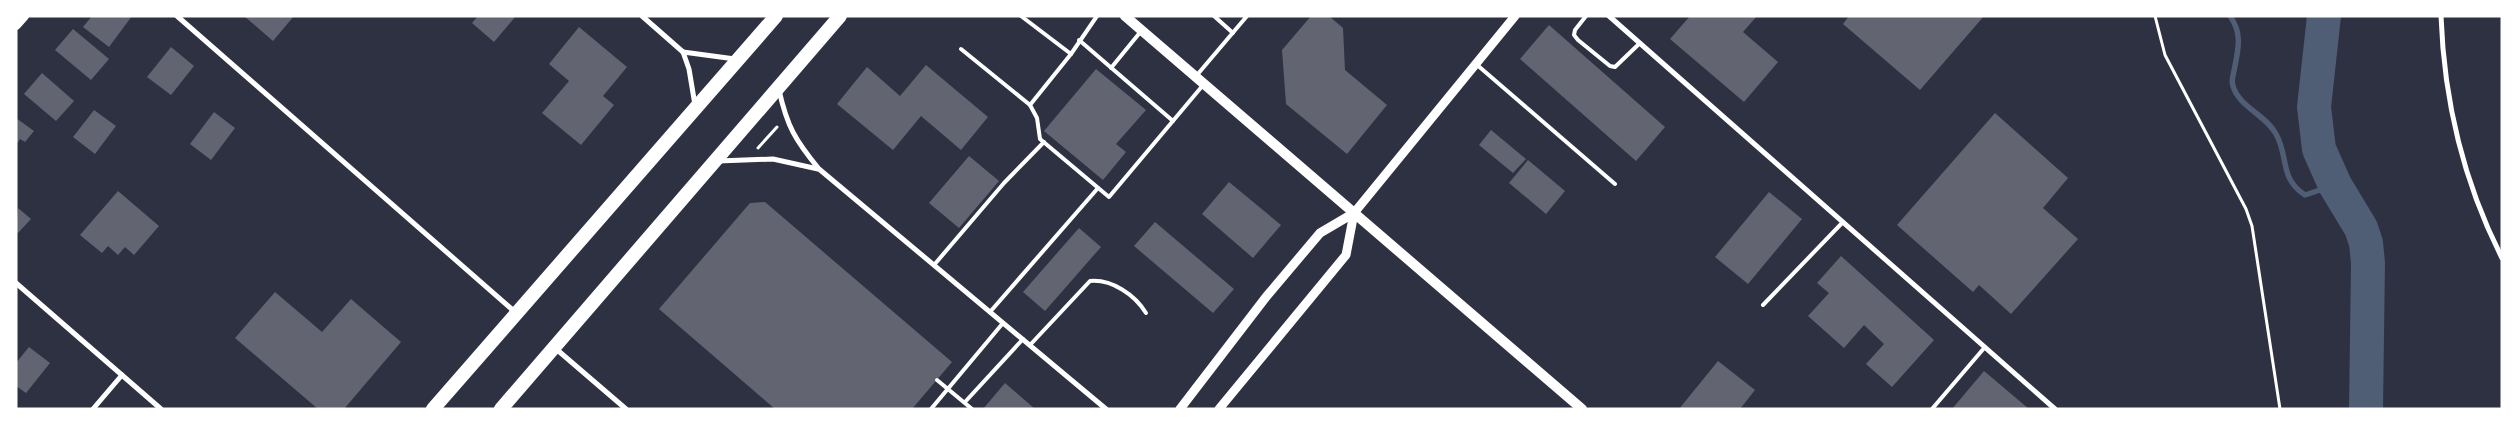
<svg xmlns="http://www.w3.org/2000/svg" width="2518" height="425" viewBox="0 0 2518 425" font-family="Overpass,sans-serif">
<rect width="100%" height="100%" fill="#2d3142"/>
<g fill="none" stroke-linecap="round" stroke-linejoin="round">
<!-- stream -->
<path stroke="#4f5d75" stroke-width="5.5" d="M2230,16c13,18 8,34 4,55 -1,5 -3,10 -1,15 6,21 33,29 43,48 13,23 3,44 29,61l30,-10"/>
<!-- river -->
<polyline stroke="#4f5d75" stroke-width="34" points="2324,16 2314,107 2319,149 2335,185 2361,228 2366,243 2368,263 2366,409"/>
</g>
<!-- building -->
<g fill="#626471">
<polygon points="92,16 132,16 109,47 83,27"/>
<polygon points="244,16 294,16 273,41"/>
<polygon points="478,16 516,16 494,42 472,23"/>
<polygon points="1311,16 1329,16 1343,28 1345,70 1387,105 1347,154 1286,104 1282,50"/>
<polygon points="1690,16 1757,16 1743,32 1778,62 1744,102 1670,39"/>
<polygon points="1849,16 1984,16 1920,90 1843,24"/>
<polygon points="1549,25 1665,127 1636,161 1520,59"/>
<polygon points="579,27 627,67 603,96 614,105 581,145 542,113 569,81 549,64"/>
<polygon points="73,29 109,59 91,80 55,50"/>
<polygon points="171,47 194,66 171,95 147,77"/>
<polygon points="926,65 988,117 961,150 921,116 893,150 837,104 867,67 900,96"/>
<polygon points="1096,69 1146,110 1116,144 1126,152 1103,180 1044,131"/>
<polygon points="42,73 74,101 56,121 24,94"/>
<polygon points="94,110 116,126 95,154 73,137"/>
<polygon points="214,112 235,128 211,160 190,144"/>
<polygon points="1995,113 2068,178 2043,208 2078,239 2011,314 1979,285 1973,292 1897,225"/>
<polygon points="16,118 34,131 25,142 20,139 16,145"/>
<polygon points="1491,130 1526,159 1513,173 1479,145"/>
<polygon points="969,156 999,181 959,228 929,203"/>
<polygon points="1528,160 1565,191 1546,214 1509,183"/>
<polygon points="1229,182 1281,225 1253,258 1202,214"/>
<polygon points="118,191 159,226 134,255 125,247 118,255 108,246 102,253 80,235"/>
<polygon points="1769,192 1802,219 1748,284 1715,257"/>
<polygon points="765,202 952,362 912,409 775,409 659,309 750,203"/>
<polygon points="18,208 31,219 18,233 16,231"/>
<polygon points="1155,222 1234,289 1213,313 1134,246"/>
<polygon points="1079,228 1101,247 1045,311 1023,292"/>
<polygon points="1841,256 1934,340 1892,387 1866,364 1884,344 1864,325 1844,348 1808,316 1829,293 1817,283"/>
<polygon points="275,292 322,332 351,299 401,342 344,409 318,409 235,338"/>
<polygon points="29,347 50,363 26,393 16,386 16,363"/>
<polygon points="1718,361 1755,390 1740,409 1679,409"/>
<polygon points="1984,371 2029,409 1952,409"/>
<polygon points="1005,383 1035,409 983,409"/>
</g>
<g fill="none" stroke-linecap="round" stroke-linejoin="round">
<!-- path -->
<g stroke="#fff" stroke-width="3">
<polyline points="2155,16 2165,55 2246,209 2252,226 2280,409"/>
<polyline points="758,148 777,127"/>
</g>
<!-- service -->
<g stroke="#fff" stroke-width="4">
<polyline points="1021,16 1071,54"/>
<polyline points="1097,16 1071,54 1030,105 1037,118 1040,139 1109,197 1204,84"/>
<polyline points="1214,16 1233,33"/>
<polyline points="1586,16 1575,30 1574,35 1578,40 1610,66 1615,67 1640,43"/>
<polyline points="1079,40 1173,121"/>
<polyline points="961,49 1030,105"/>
<polyline points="1476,64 1615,184"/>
<polyline points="1111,68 1142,30"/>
<polyline points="1197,75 1247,16"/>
<polyline points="934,265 1004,183 1044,142"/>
<polyline points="1763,305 1843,222"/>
<polyline points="990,312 1098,188"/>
<path d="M1030,345l60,-64c22,-2 45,14 56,32"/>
<polyline points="937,380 972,409"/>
<polyline points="965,402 1023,339"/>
<polyline points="931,409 1003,323"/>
<polyline points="1932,409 1985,347"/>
</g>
<!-- minor -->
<g stroke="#fff" stroke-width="5">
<polyline points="177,16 515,312"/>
<polyline points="642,16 683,52 689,69 695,105"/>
<polyline points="1609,16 2055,409"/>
<path d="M2441,16c3,84 23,167 61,242"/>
<polyline points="683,52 735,59"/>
<path d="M779,90c8,36 16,50 40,79l287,240"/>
<polyline points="718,161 773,159 818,169"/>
<polyline points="16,283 161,409"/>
<polyline points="555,348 626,409"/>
<polyline points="93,409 122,375"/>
</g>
<!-- tertiary -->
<g stroke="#fff" stroke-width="9">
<polyline points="1180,409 1266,297 1320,233 1354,213 1515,16"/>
<polyline points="1219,409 1346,255 1354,213"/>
</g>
<!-- secondary -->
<g stroke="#fff" stroke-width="10">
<polyline points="1125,16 1582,409"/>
<polyline points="16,25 24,16"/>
</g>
<!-- trunk -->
<g stroke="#fff" stroke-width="14">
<polyline points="433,409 776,16"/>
<polyline points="501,409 840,16"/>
</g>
</g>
<!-- border -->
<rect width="2518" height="425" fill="none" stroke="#ffffff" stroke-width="35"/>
</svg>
